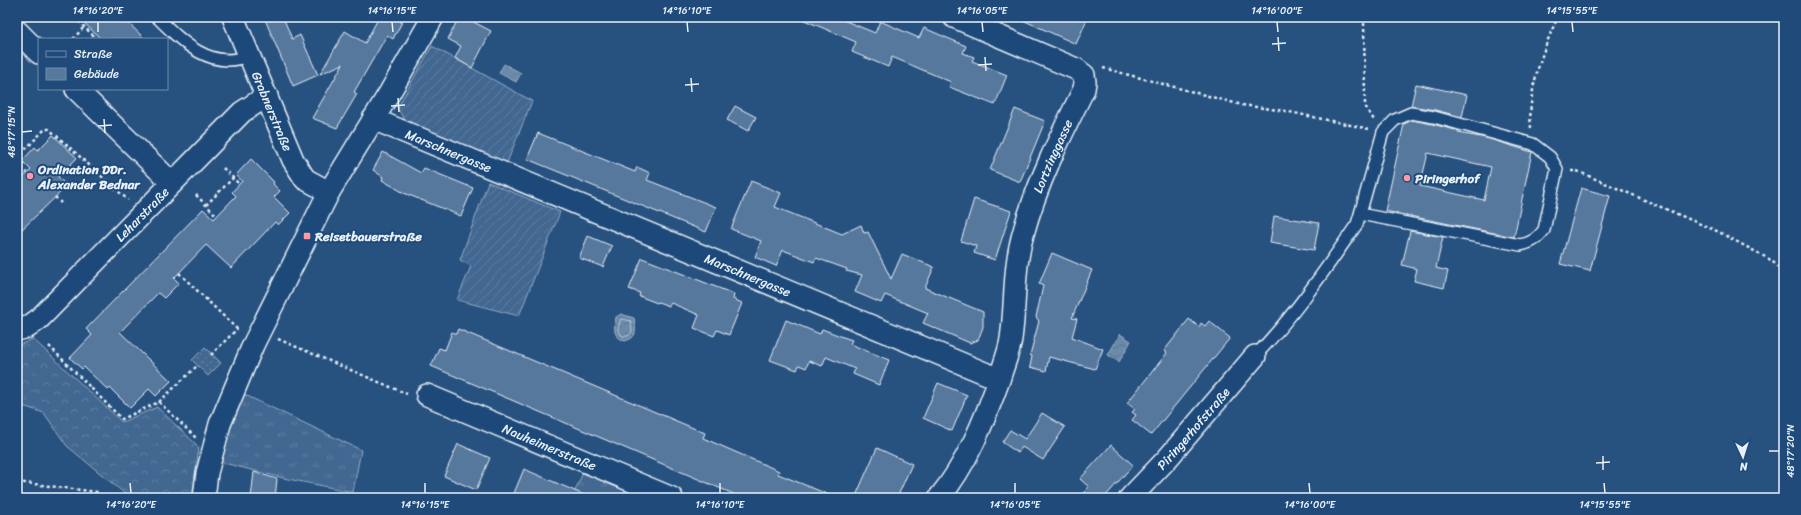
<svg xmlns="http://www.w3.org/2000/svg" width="1801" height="515" viewBox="0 0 1801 515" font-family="Sriracha,sans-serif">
<defs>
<pattern id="grass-tufts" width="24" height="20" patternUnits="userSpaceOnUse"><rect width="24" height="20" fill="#436891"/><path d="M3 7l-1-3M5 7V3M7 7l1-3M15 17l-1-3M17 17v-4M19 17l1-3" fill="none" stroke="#5e7ea1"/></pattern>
<pattern id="forest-crowns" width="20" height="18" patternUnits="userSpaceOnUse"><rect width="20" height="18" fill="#436891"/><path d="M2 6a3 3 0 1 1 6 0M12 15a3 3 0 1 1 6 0" fill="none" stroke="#5e7ea1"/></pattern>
<pattern id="park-dots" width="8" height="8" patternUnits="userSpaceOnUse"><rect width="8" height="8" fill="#436891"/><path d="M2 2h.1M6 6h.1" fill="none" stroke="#5e7ea1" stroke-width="1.8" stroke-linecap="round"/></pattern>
<pattern id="garden-furrows" width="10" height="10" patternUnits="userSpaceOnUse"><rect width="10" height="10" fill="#436891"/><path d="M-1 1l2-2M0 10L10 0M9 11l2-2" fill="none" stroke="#5e7ea1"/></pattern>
<pattern id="water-waves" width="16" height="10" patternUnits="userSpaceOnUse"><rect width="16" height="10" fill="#6b8aaa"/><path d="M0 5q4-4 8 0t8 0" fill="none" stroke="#5e7388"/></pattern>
</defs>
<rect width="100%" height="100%" fill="#27517f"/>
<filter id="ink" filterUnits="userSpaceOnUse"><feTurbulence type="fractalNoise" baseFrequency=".025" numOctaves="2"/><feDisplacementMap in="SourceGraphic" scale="8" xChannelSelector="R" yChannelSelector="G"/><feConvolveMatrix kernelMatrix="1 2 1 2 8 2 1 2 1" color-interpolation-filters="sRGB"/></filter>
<g filter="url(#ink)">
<!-- grass -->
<g fill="url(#grass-tufts)" stroke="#96acc4">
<polygon points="241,393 361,450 353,492 283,478 220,462 224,444"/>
<polygon points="584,470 652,498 572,498"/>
</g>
<!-- forest -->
<polygon fill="url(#forest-crowns)" stroke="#96acc4" points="33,339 122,422 157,407 199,447 192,498 141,498 124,493 67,446 44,413 17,404 17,346"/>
<!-- park -->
<polygon fill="url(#park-dots)" stroke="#96acc4" points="205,347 221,363 208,376 192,360"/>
<!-- garden -->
<g fill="url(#garden-furrows)" stroke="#96acc4">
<polygon points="432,46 532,101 506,165 407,123 402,116 398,109 401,101"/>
<polygon points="488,182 560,212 519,316 457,300 471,266 460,260"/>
</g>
<!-- water -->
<g fill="url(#water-waves)" stroke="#9db3c9">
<polygon points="504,64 521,73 516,82 499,73"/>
<path d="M621,314l13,4c2,11 4,20 -9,23 -13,-5 -11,-13 -9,-24z"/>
<polygon points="1120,334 1131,341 1119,362 1108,355"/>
</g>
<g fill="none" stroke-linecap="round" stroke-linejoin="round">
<!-- shore -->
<polygon stroke="#b6c8d9" stroke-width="1" points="621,319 631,321 632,332 628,336 622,336 618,330"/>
</g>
<!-- building -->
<g fill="#57789d" stroke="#e8f1f8" fill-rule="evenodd">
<polygon points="78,17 122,17 145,39 101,39"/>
<polygon points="264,17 283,17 292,39 300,35 318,75 293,86"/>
<polygon points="379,17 402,17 400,21 402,22 393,39 387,35 354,92 357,94 337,128 312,118 343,64 320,74 345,31 365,43"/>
<polygon points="459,17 464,17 491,31 472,68 455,58 461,46 448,39"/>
<polygon points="797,17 836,17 875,33 880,21 919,38 924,28 966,46 963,53 974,57 972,61 1007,75 995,105 949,87 951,82 892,57 888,67 852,52 856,42"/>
<polygon points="1016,17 1088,17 1076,44"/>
<polygon points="1416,84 1467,95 1462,117 1435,110 1411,106"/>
<polygon points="735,106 756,117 748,131 727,120"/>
<polygon points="1015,109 1045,121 1020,182 990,170"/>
<path d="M1412,120l20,4 27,7 -1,2 28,5 46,14 -18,85 -129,-26 19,-87zM1428,153l63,14 -7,33 -64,-14z"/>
<polygon points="538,133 635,172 637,167 650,173 647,180 716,207 706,232 527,159"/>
<polygon points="53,135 77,158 58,177 67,186 17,234 17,183 31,170 22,161 35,147 38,150"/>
<polygon points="383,152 421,173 424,168 473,188 461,216 404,193 382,180 383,177 373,170"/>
<polygon points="251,159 274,182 273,184 280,191 274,197 290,213 278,225 275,222 231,268 206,245 174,278 179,283 164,298 158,293 120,332 171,381 156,396 149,389 130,408 110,388 108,390 84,367 82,369 70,358 92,335 86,329 203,209 214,219 236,196 232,192 242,181 236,175"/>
<polygon points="751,181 781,193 775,207 842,234 861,225 864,233 868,232 891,279 902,254 934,267 925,288 983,312 983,327 978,340 970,343 923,323 928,313 885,295 881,303 855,292 862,275 846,271 847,269 816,258 814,262 783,250 776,266 755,257 761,241 731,229"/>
<polygon points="1581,188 1610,196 1590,271 1560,264"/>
<polygon points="974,199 1011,211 995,260 974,253 976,246 961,241"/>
<polygon points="1274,216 1319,223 1314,250 1270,243"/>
<polygon points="1410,231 1443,237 1436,268 1448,271 1444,288 1414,281 1417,269 1402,265"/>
<polygon points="588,236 612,246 603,267 579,258"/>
<polygon points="1052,253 1092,270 1072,318 1077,319 1072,337 1103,349 1095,369 1049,357 1046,371 1030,367 1032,356 1030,355 1039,321 1036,317 1043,286 1039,284"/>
<polygon points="642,258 734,294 733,299 742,303 729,335 717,330 714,336 694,328 699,315 671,303 669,306 658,302 657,303 639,296 640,293 629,289"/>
<polygon points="1189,319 1199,327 1201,323 1205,326 1209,321 1230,338 1151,435 1132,420 1136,415 1132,412 1135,409 1127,403 1167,353 1164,351"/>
<polygon points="786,320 820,334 822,329 843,337 852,340 850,344 889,360 879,385 853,374 855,369 826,357 822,366 809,361 806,368 799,365 797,370 770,360"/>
<polygon points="458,329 705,433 703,438 779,471 778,474 837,498 743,498 431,366 439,348 445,350 452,332 456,334"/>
<polygon points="938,383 967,395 952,431 923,418"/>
<polygon points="1042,413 1065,427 1043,460 1022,447 1018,453 1002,442 1010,430 1025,439"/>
<polygon points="458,444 490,458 476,490 444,476"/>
<polygon points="1111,445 1133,465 1104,498 1078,498 1089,487 1080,479"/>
<polygon points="877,448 912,464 897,498 855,498"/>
<polygon points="524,469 591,498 512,498"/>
<polygon points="254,472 277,479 275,498 251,498"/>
</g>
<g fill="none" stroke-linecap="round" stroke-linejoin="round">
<!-- lane casing -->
<g stroke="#e8f1f8" stroke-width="14">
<g id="lane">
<path d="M157,17c25,25 55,55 93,38"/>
<path d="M1255,356c39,-40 70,-86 102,-132l3,-10 23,-82 12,-12 16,-7 23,4 99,27 17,13 7,12 -13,61c-7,9 -13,13 -24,15l-160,-31"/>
</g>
</g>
<!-- street casing -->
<g stroke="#e8f1f8" stroke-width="24">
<g id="street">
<path id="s1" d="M233,17l60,143 12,19 24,13"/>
<polyline points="17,31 39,53"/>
<polyline points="76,89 172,183"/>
<path id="s2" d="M373,119l626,260"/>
<path id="s3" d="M17,330l11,-3 11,-8 203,-207 25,-16"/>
<path id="s4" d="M427,395l245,103"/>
<polyline points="204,498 207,473 220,424 253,345 329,192 390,92 433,17"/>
<path id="s5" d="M939,498c28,-34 45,-77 60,-118 4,-14 10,-27 12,-41 5,-35 2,-70 12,-105 14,-51 37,-97 61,-145l1,-7 -1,-7 -8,-6 -122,-52"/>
<path id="s6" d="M1130,498l37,-39 88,-103"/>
</g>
</g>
<!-- path -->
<g stroke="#e8f1f8" stroke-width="2.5" stroke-dasharray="3 3" stroke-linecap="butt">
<polyline points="74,17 97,39"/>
<polyline points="1364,17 1365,106 1374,120"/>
<polyline points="73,39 84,27"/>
<polyline points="1103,68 1242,105 1285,111 1369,129"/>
<path d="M1531,128c-4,-35 12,-80 27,-111"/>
<polyline points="17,158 45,129 49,129 128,200"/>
<polyline points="17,164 27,173"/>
<polyline points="223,168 239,184"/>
<polyline points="1571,171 1577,171 1719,232 1769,259 1784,271"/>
<polyline points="196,195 217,216"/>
<polyline points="55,197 61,203"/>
<polyline points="206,205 233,178"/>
<polyline points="179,273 239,331"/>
<polyline points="278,339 407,394"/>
<polyline points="49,346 122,419 159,402 198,365"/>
<polyline points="211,355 237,329"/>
<polyline points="159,402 196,438"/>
<polyline points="17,482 97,492 101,498"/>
</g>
<!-- lane -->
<use href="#lane" stroke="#1f4a7a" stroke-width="11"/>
<!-- street -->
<use href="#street" stroke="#1f4a7a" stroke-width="21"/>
</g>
</g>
<!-- ticks -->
<path fill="none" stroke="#e8f1f8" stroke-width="1.5" d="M98,22v10M392,22l1,10M687,22l1,10M982,22l1,10M1277,22l1,10M1572,22l1,10M1278,37l1,14M1272,44l14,-1M985,57l1,14M978,65l14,-1M691,78l1,14M685,85l14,-1M398,98l1,14M391,106l14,-1M104,119l1,14M98,126l14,-1M22,132l10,-1M1769,451h10M1603,456v14M1596,463l14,-1M130,483l1,10M425,483v10M720,483v10M1015,483v10M1309,483l1,10M1604,483l1,10"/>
<!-- markers -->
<g fill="#ff9aa2" stroke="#1f4a7a" stroke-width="1.5">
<circle cx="30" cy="176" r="4"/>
<circle cx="1407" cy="178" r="4"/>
<rect x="303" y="232" width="8" height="8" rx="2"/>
</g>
<g text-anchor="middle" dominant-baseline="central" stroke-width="4" stroke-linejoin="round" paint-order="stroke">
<!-- street labels -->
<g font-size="13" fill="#e8f1f8" stroke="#1f4a7a">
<text stroke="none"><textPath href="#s1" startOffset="102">Grabnerstraße</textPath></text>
<text stroke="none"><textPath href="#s2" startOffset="82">Marschnergasse</textPath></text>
<text stroke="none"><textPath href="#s5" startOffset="365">Lortzinggasse</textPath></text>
<text stroke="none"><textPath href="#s3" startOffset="172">Leharstraße</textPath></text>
<text stroke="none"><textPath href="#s2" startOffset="406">Marschnergasse</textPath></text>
<text stroke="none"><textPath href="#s6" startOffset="94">Piringerhofstraße</textPath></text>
<text stroke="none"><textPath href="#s4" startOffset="133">Nauheimerstraße</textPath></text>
</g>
<!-- poi labels -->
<g font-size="13" font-weight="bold" fill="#e8f1f8" stroke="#1f4a7a" text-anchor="start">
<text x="38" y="169">Ordination DDr.<tspan x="38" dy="15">Alexander Bednar</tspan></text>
<text x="1415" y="178">Piringerhof</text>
<text x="315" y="236">Reisetbauerstraße</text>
</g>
</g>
<!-- margin -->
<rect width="1801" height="515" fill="none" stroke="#1f4a7a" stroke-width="44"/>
<!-- legend -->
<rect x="38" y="38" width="130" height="52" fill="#1f4a7a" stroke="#6f8dac"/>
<rect x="46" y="51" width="20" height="6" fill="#1f4a7a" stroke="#6f8dac"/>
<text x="74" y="58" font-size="12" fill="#e8f1f8">Straße</text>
<rect x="46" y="68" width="20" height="12" fill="#57789d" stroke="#6f8dac"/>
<text x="74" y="78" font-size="12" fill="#e8f1f8">Gebäude</text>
<!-- north arrow -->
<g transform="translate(1743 457) rotate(176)" stroke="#1f4a7a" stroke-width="3" paint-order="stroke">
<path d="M0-3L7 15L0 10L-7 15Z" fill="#e8f1f8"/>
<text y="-6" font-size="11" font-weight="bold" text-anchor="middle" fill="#e8f1f8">N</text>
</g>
<rect x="22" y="22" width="1757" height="471" fill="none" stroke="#e8f1f8" stroke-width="1.5"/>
<g font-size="10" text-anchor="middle" fill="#e8f1f8">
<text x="98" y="14">14°16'20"E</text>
<text x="392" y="14">14°16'15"E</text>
<text x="687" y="14">14°16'10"E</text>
<text x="982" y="14">14°16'05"E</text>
<text x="1277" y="14">14°16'00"E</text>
<text x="1572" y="14">14°15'55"E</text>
<text transform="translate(11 132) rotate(-90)" y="4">48°17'15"N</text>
<text transform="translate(1790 451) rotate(-90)" y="4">48°17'20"N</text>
<text x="131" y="508">14°16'20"E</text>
<text x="425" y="508">14°16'15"E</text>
<text x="720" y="508">14°16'10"E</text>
<text x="1015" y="508">14°16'05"E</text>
<text x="1310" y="508">14°16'00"E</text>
<text x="1605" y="508">14°15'55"E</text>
</g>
</svg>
